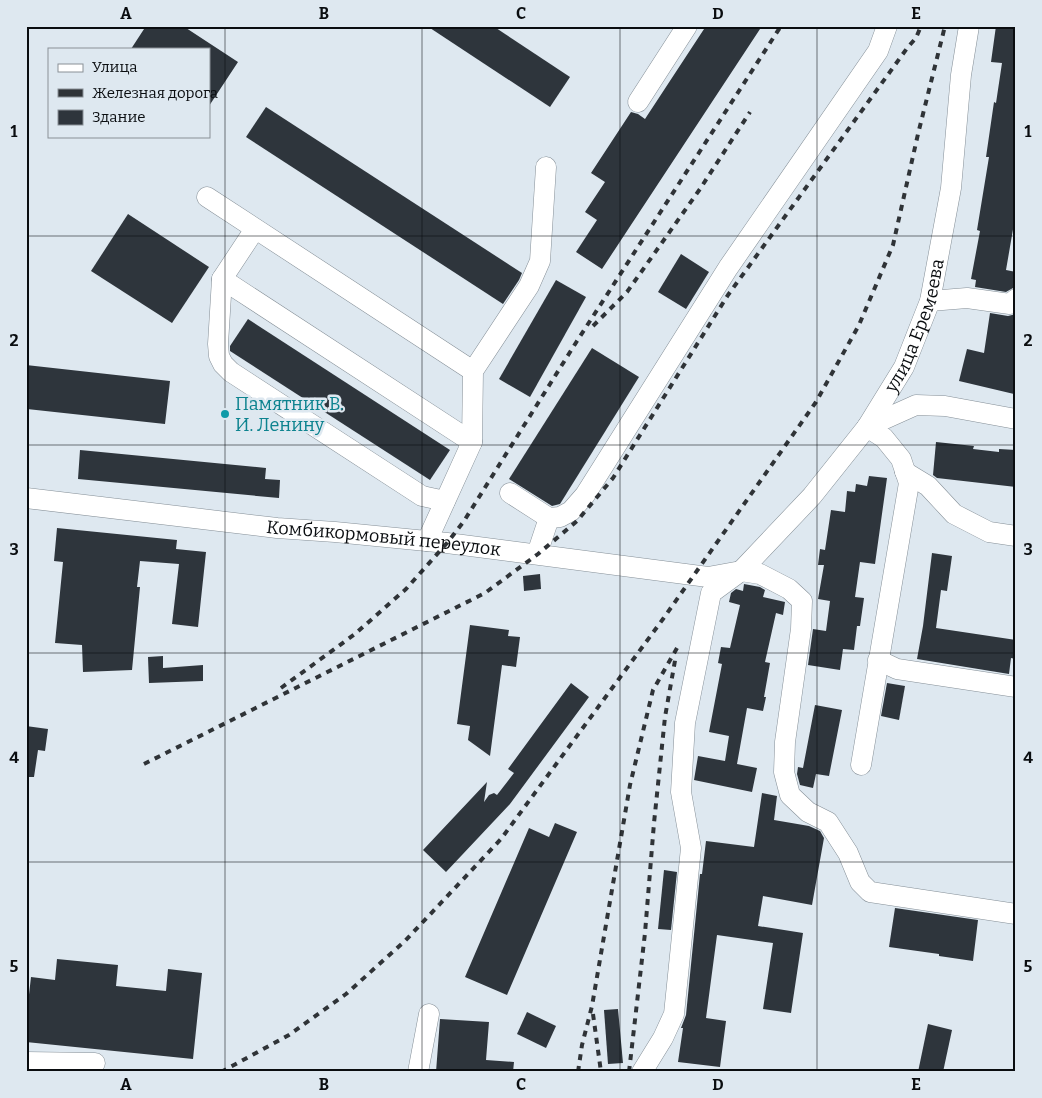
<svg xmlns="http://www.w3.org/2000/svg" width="1042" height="1098" viewBox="0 0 1042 1098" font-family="Bitter,serif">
<rect width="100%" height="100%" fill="#dee8f0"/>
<!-- building -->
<g fill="#2e353c">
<polygon points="146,26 183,26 238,62 209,106 209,49 131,49"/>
<polygon points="427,26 493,26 570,77 550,107"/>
<polygon points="706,26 762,26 602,269 576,252 597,220 585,212 605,182 591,173 631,112 638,114 645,119"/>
<polygon points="996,26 1016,26 1016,212 1006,270 1016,272 1013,288 1006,292 975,287 976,280 971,279 980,231 977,230 989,157 986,157 994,102 996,103 1002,63 991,62"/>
<polygon points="266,107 522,273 519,280 503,304 246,137"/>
<polygon points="128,214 209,267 172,323 91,271"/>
<polygon points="681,254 709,272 686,309 658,292"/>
<polygon points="556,280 586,297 530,397 499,379"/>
<polygon points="990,313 1008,316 1016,314 1016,385 1014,394 959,381 967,349 984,353"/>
<polygon points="248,319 450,450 430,480 230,351 230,346"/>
<polygon points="592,348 639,377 560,504 552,506 509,479"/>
<polygon points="26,365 170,381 165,424 27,409 28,399 26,399"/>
<polygon points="936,442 974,446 973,449 999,452 999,449 1016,450 1016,487 937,478 933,475"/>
<polygon points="80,450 266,468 265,479 280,480 279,498 78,479"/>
<polygon points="869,476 887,478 875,564 860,562 855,597 864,598 860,626 857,626 854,650 843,649 840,670 808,665 813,629 826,631 830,601 818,599 824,565 818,565 820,549 825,550 831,510 845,512 847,491 855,492 856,484 867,486"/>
<polygon points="57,528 177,540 176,549 206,552 198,627 172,624 179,564 140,561 137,587 140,587 132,670 83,672 82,645 55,643 63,562 54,561"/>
<polygon points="932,553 952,556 947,591 941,590 936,628 1016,640 1016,659 1011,658 1009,674 917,659 923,626"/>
<polygon points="540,574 541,589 524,591 523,576"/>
<polygon points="744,584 760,587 765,590 763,597 785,602 783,615 776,613 765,662 770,663 764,697 766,697 763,711 747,708 737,764 757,768 752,792 694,780 698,756 725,761 729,736 709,732 722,664 718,663 721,647 730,648 740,605 729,602 731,593 736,589 743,591"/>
<polygon points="470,625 509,630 508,636 520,637 516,667 502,665 490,756 468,740 470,726 457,724"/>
<polygon points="163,656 163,668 203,665 203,681 149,683 148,657"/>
<polygon points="571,683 589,697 510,804 446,872 423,850 487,782 484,802 489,795 494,793 497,795 514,773 508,769"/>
<polygon points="887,683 905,686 899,720 881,716"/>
<polygon points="815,705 842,710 829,776 816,774 813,788 800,785 797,774 798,767 803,768"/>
<polygon points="26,726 48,729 45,751 38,750 34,777 26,777"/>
<polygon points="762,793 777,796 774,820 809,826 820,831 824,838 812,905 763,896 758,926 803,933 791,1013 763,1009 773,943 717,935 706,1018 726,1021 720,1067 678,1062 683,1028 681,1028 686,1015 700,874 702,874 706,841 754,847"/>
<polygon points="555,823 577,832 507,995 465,977 529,828 549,837"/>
<polygon points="664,870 677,872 671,930 658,929"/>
<polygon points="895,908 978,920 973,961 939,956 939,954 889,947"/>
<polygon points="57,959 118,965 116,986 166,991 168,969 202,973 193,1059 26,1042 26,1021 31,977 55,980"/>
<polygon points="618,1009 623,1063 608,1064 604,1010"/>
<polygon points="527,1012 556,1026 546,1048 517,1034"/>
<polygon points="440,1019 489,1022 486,1060 514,1062 513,1072 436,1072"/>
<polygon points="928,1024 952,1030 943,1072 918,1072"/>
</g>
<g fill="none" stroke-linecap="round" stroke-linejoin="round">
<!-- minor casing -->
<g stroke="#858f97" stroke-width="21">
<g id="minor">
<polyline points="638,102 687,26"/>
<polyline points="207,197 473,371"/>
<polyline points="255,229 222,279 218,344 219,356 223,364 231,372 422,496 445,501"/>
<polyline points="222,279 472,442"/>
<polyline points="930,301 967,298 1010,304 1016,299"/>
<polyline points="867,427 916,405 945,406 1016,419"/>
<polyline points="905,472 928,486 954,514 989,532 1016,536"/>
<polyline points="510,493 549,518 560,517 571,511 585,495 728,268 878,51 887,26"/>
<path id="s1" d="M26,498l251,30 58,4 112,11 261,34 33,-6 19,3 29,15 13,12 -1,28 -16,113 -1,30 6,23 18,17 20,10 20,31 12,29 10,10 146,22"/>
<polyline points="427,541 472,442 473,371 529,286 540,261 546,167"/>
<polyline points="537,554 549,518"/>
<polyline points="878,660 897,669 1016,687"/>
<polyline points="861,765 909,483 901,459 884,438 867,427"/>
<polyline points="26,1062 95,1063"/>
<polyline points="418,1072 429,1014"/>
<path id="s2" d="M642,1072l21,-34 11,-24 17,-166 -10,-56 4,-69 26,-130 30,-22 71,-75 55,-69 37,-60 26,-66 21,-113 10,-113 8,-49"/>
</g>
</g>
<!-- minor -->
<use href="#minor" stroke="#fff" stroke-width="20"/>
<!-- rail -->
<g stroke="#2f3337" stroke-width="4" stroke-dasharray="6 6" stroke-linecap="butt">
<polyline points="593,326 627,292 700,189 750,112"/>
<polyline points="281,688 355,634 406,589 447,543 464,521 577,341 781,26"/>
<polyline points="144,764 485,593 538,554 577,521 613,478 728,295 908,47 916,38 921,26"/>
<polyline points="593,1014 601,1072"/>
<polyline points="221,1072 289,1035 346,994 405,941 501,839 663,619 816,402 859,325 893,245 918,134 945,26"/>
<polyline points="578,1072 582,1045 592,1006 630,785 653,690 677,648"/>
<polyline points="629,1072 645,933 654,823 665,717 676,655"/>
</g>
</g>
<!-- grid -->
<path fill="none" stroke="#0a0d10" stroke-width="1" stroke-opacity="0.55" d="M225,26v1046M422,26v1046M620,26v1046M817,26v1046M26,236h990M26,445h990M26,653h990M26,862h990"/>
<!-- markers -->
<circle fill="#0f9aa8" stroke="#dee8f0" stroke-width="2" cx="225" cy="414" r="5"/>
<g text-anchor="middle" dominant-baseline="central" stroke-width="5" stroke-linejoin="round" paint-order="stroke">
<!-- street labels -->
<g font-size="18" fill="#0a0d10" stroke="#dee8f0">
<text stroke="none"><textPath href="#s2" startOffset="834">улица Еремеева</textPath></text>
<text stroke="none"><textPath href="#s1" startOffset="360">Комбикормовый переулок</textPath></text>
</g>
<!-- culture labels -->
<g font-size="18" fill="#0d838f" stroke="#dee8f0" text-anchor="start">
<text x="235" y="404">Памятник В.<tspan x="235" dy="21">И. Ленину</tspan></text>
</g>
</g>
<!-- border -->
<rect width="1042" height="1098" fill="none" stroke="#dee8f0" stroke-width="55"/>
<!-- legend -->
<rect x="48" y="48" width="162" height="90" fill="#dee8f0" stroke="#899096"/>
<rect x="58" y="64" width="25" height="8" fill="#ffffff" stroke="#899096"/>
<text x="92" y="72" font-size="15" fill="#0a0d10">Улица</text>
<rect x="58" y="89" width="25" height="8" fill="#2f3337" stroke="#899096"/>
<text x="92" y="98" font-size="15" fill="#0a0d10">Железная дорога</text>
<rect x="58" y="110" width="25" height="15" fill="#2e353c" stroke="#899096"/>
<text x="92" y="122" font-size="15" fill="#0a0d10">Здание</text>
<rect x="28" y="28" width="986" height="1042" fill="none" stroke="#0a0d10" stroke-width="2"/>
<g font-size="16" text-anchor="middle" font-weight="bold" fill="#0a0d10">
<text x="126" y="19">A</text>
<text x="324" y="19">B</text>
<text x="521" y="19">C</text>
<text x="718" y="19">D</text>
<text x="916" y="19">E</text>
<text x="14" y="137">1</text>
<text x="1028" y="137">1</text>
<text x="14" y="346">2</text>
<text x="1028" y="346">2</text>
<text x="14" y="555">3</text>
<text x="1028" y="555">3</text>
<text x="14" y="763">4</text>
<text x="1028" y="763">4</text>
<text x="14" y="972">5</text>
<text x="1028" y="972">5</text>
<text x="126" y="1090">A</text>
<text x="324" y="1090">B</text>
<text x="521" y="1090">C</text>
<text x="718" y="1090">D</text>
<text x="916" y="1090">E</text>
</g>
</svg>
